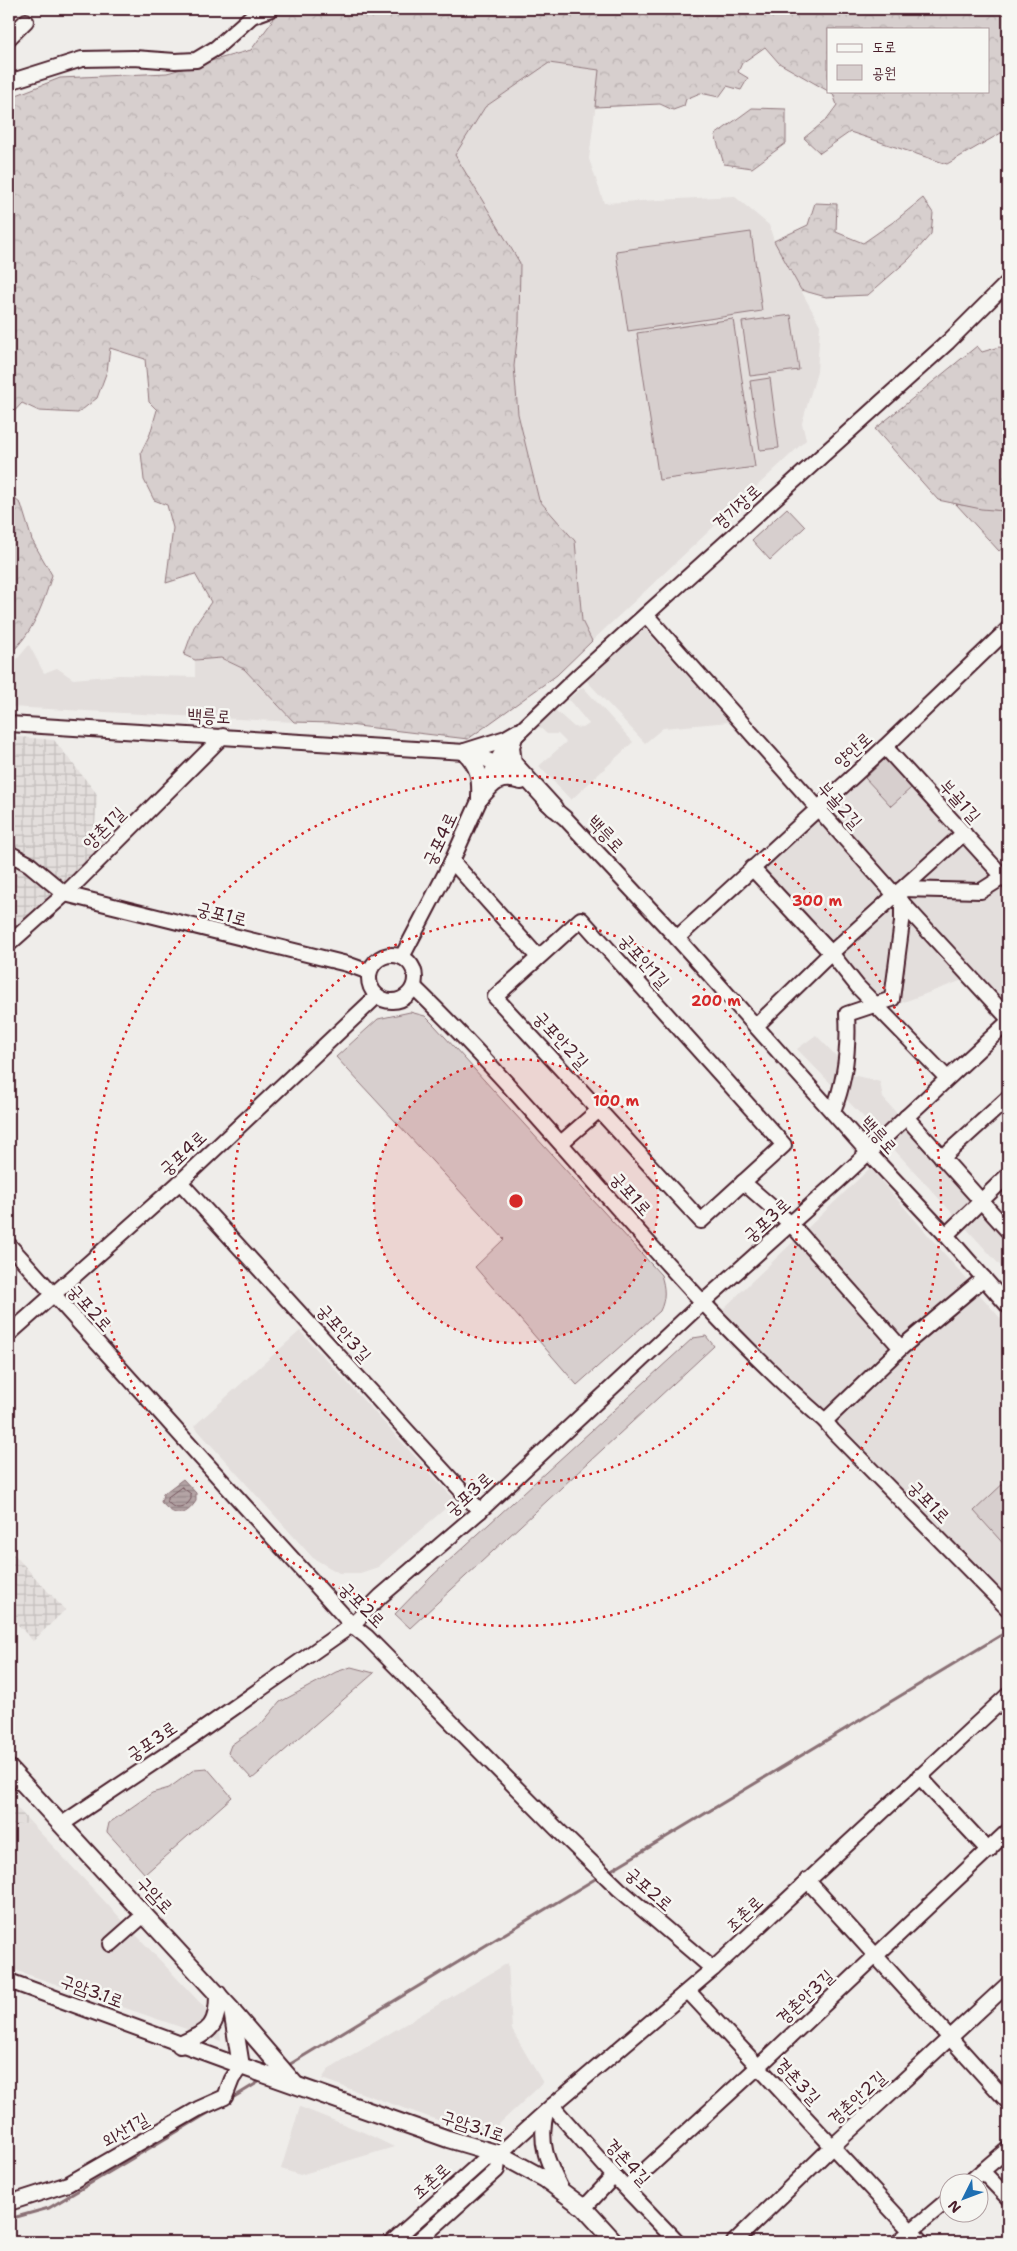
<svg xmlns="http://www.w3.org/2000/svg" width="1017" height="2251" viewBox="0 0 1017 2251" font-family="'Shantell Sans','Poor Story',sans-serif">
<defs>
<pattern id="industrial-grid" width="8" height="8" patternUnits="userSpaceOnUse" patternTransform="scale(1.25)"><rect width="8" height="8" fill="#e3dedc"/><path d="M0 4h8M4 0v8" fill="none" stroke="#c4bebd"/></pattern>
<pattern id="forest-crowns" width="20" height="18" patternUnits="userSpaceOnUse" patternTransform="scale(1.25)"><rect width="20" height="18" fill="#d7cfce"/><path d="M2 6a3 3 0 1 1 6 0M12 15a3 3 0 1 1 6 0" fill="none" stroke="#bab1b1"/></pattern>
<pattern id="water-rules" width="6" height="5" patternUnits="userSpaceOnUse" patternTransform="scale(1.25)"><rect width="6" height="5" fill="#b4a4a5"/><path d="M0 2.5h6" fill="none" stroke="#948587"/></pattern>
</defs>
<rect width="100%" height="100%" fill="#efedea"/>
<filter id="ink" filterUnits="userSpaceOnUse"><feTurbulence type="fractalNoise" baseFrequency=".02" numOctaves="2"/><feDisplacementMap in="SourceGraphic" scale="10" xChannelSelector="R" yChannelSelector="G"/><feConvolveMatrix kernelMatrix="1 2 1 2 8 2 1 2 1" color-interpolation-filters="sRGB"/></filter>
<g filter="url(#ink)">
<!-- built -->
<g fill="#e3dedc">
<polygon points="549,63 600,70 589,159 604,203 734,196 769,225 774,241 820,325 817,372 802,423 806,440 592,641 582,621 575,541 539,500 518,414 514,366 519,323 520,263 454,155 485,107"/>
<polygon points="644,628 729,722 663,728 645,743 584,678"/>
<polygon points="29,645 44,673 57,668 73,679 120,675 195,677 195,660 221,658 244,669 294,722 9,707 9,669"/>
<polygon points="583,687 633,742 571,800 539,766 566,742 558,734 547,734 536,724 555,710 574,727 583,728 589,724 568,699"/>
<polygon points="884,754 1008,889 1008,1011 979,974 874,1013 759,868"/>
<polygon points="816,1035 841,1061 849,1074 880,1082 883,1098 1008,1237 1008,1274 879,1133 797,1049"/>
<polygon points="870,1168 1008,1327 1008,1597 721,1311"/>
<polygon points="300,1331 455,1500 378,1567 360,1573 339,1573 313,1558 194,1426"/>
<polygon points="31,1823 219,2023 221,2041 9,1968 9,1826"/>
<polygon points="508,1963 512,2030 543,2083 485,2137 322,2079 328,2070"/>
<polygon points="300,2107 363,2132 394,2147 300,2175 281,2169"/>
</g>
<!-- industrial -->
<g fill="url(#industrial-grid)">
<polygon points="9,736 54,740 97,794 95,827 108,842 9,935"/>
<polygon points="9,1549 65,1610 33,1641 9,1615"/>
<polygon points="9,1799 31,1823 9,1826"/>
</g>
<!-- green -->
<g fill="#d7cfce" stroke="#90777c">
<polygon points="751,232 762,311 628,331 616,251"/>
<polygon points="791,315 799,370 750,376 742,322"/>
<polygon points="733,319 755,467 659,480 637,333"/>
<polygon points="770,378 779,448 760,450 750,381"/>
<polygon points="956,504 1005,511 1008,514 1008,552 1004,547 999,551"/>
<polygon points="787,508 805,527 770,560 752,540"/>
<polygon points="885,759 911,788 891,806 865,778"/>
<path d="M410,1012l15,4 10,10 226,249c4,13 5,23 -1,36l-83,74 -102,-118 29,-28 -168,-182 42,-38z"/>
<polygon points="706,1336 714,1346 410,1628 395,1614 432,1576 693,1338"/>
<polygon points="1008,1479 1008,1549 974,1511"/>
<polygon points="351,1667 374,1673 252,1779 228,1753 231,1745 262,1723 280,1702 336,1672"/>
<polygon points="207,1768 232,1797 145,1874 107,1832 109,1823 152,1793 169,1788 195,1769"/>
</g>
<!-- forest -->
<g fill="url(#forest-crowns)" stroke="#90777c">
<polygon points="276,9 1008,9 1008,129 947,164 850,132 820,153 804,138 826,120 837,105 833,94 829,91 988,91 988,29 828,29 828,91 779,63 765,47 742,63 738,72 748,78 741,90 727,86 719,97 700,93 686,99 684,106 673,110 660,104 595,107 599,70 549,63 485,107 455,155 520,263 519,323 514,366 518,414 539,500 575,541 582,621 592,641 557,675 468,739 332,723 294,722 244,669 221,658 195,660 184,655 194,627 211,602 195,574 166,583 173,528 167,505 154,500 144,480 141,452 150,434 157,410 149,402 145,359 110,348 107,371 97,398 78,413 39,411 22,403 9,417 9,98 60,78 167,73 251,50 271,23"/>
<polygon points="752,108 786,109 786,143 752,168 724,164 715,135"/>
<polygon points="923,198 933,213 931,234 909,259 868,295 826,297 801,290 774,241 808,225 815,203 837,204 836,232 863,243 896,220"/>
<polygon points="977,346 982,352 999,347 1008,349 1008,514 1005,511 981,509 938,500 875,429"/>
<path d="M9,494l12,10 11,36 20,35c-10,32 -18,56 -43,80z"/>
</g>
<!-- water -->
<path fill="url(#water-rules)" stroke="#8a6f74" d="M183,1479l13,14v8c-11,17 -22,16 -35,1l2,-8z"/>
<g fill="none" stroke-linecap="round" stroke-linejoin="round">
<!-- shore -->
<path stroke="#74545c" stroke-width="1" d="M182,1487l9,7v5c-7,11 -16,12 -24,2v-3z"/>
<!-- stream -->
<g stroke="#8a6f74" stroke-width="3">
<polyline points="608,1872 1008,1631"/>
<polyline points="287,2066 600,1876"/>
<polyline points="229,2100 262,2080"/>
<polyline points="9,2219 49,2208 215,2109"/>
</g>
<!-- minor casing -->
<g stroke="#4a1f2b" stroke-width="18">
<g id="minor">
<polyline points="9,38 26,21"/>
<polyline points="9,82 82,59 134,58 175,61 196,60 216,48 252,16 271,9"/>
<polyline points="646,615 895,895 1008,1018"/>
<path d="M9,724l456,28c22,6 39,14 57,29"/>
<polyline points="885,747 1008,882"/>
<polyline points="546,802 566,819 677,938 868,1152 946,1235 1008,1306"/>
<polyline points="9,853 29,864 65,894 347,964 369,972"/>
<polyline points="452,861 538,957"/>
<polyline points="752,868 831,953 858,987 947,1078"/>
<polyline points="902,889 981,891 1003,877"/>
<polygon points="581,919 784,1145 701,1221 495,997"/>
<polyline points="677,938 885,747 1008,629"/>
<polyline points="9,944 65,894 223,736"/>
<circle cx="392" cy="978" r="23"/>
<polyline points="402,957 452,861 496,763 506,745 577,677 948,342 1008,282"/>
<path d="M414,987c143,139 260,303 411,434l8,10 175,178"/>
<polyline points="756,1026 831,953 964,833"/>
<path d="M833,1111c13,-32 16,-63 14,-97l45,-15 10,-77v-20"/>
<polyline points="906,1117 1008,1231"/>
<polyline points="561,1143 599,1110"/>
<polyline points="942,1158 1008,1098"/>
<polyline points="180,1182 480,1511"/>
<polyline points="743,1182 791,1224 901,1348"/>
<polyline points="946,1235 1008,1175"/>
<polyline points="9,1245 352,1625 367,1637 556,1828 619,1889 713,1969"/>
<polyline points="9,1334 180,1182 377,996"/>
<polyline points="825,1421 901,1348 984,1278"/>
<polyline points="919,1776 989,1851"/>
<polyline points="62,1824 195,1735 352,1625 381,1596 480,1511 702,1303 837,1182 1008,1022"/>
<polyline points="807,1880 1008,2102"/>
<polyline points="111,1944 145,1914"/>
<polyline points="9,1981 241,2066 232,2079 225,2097 198,2109 68,2184 9,2203"/>
<polyline points="688,1991 921,2242"/>
<polyline points="552,2106 614,2176 677,2242"/>
<path d="M546,2112c-8,33 2,51 16,79"/>
<polyline points="982,2171 1008,2198"/>
<polyline points="967,2184 1008,2149"/>
<polyline points="627,2187 759,2066 1008,1831"/>
<polyline points="584,2208 614,2176"/>
<polyline points="392,2242 485,2159 499,2154 552,2106 713,1969 1008,1695"/>
<polyline points="417,2242 497,2170 499,2154"/>
<polyline points="734,2242 833,2146 1008,1984"/>
<polyline points="898,2242 950,2198"/>
</g>
</g>
<!-- major casing -->
<g stroke="#4a1f2b" stroke-width="20">
<g id="major">
<polyline points="514,737 511,747 513,763 554,808"/>
<polyline points="465,752 506,739 518,732"/>
<path d="M465,752c14,14 16,26 15,46"/>
<path d="M480,798c14,-17 20,-23 41,-17"/>
<polyline points="9,1768 232,2010 241,2066 448,2139 499,2154 545,2179 584,2208 615,2242"/>
<polyline points="232,2011 294,2083"/>
<path d="M180,2045c29,-14 38,-16 38,-51"/>
</g>
</g>
<!-- minor -->
<use href="#minor" stroke="#f6f6f2" stroke-width="14"/>
<!-- major -->
<use href="#major" stroke="#f6f6f2" stroke-width="16"/>
</g>
</g>
<!-- distance rings -->
<circle cx="516" cy="1201" r="142" fill="#d62828" fill-opacity=".12"/>
<g fill="none" stroke="#d62828" stroke-width="2.5" stroke-dasharray="2.5 5">
<circle cx="516" cy="1201" r="142"/>
<circle cx="516" cy="1201" r="283"/>
<circle cx="516" cy="1201" r="425"/>
</g>
<g text-anchor="middle" dominant-baseline="central" stroke-width="5" stroke-linejoin="round" paint-order="stroke">
<!-- street labels -->
<g font-size="18" fill="#4a1f2b" stroke="#f6f6f2">
<text transform="translate(737 507) rotate(-42)">경기장로</text>
<text transform="translate(209 716) rotate(3)">백릉로</text>
<text transform="translate(853 750) rotate(-42)">양안로</text>
<text transform="translate(960 801) rotate(48)">부골1길</text>
<text transform="translate(840 805) rotate(48)">부골2길</text>
<text transform="translate(104 828) rotate(-45)">양촌1길</text>
<text transform="translate(606 834) rotate(47)">백릉로</text>
<text transform="translate(440 839) rotate(-65)">궁포4로</text>
<text transform="translate(222 914) rotate(14)">궁포1로</text>
<text transform="translate(644 961) rotate(48)">궁포안1길</text>
<text transform="translate(561 1040) rotate(47)">궁포안2길</text>
<text transform="translate(879 1135) rotate(48)">백릉로</text>
<text transform="translate(183 1153) rotate(-43)">궁포4로</text>
<text transform="translate(631 1194) rotate(48)">궁포1로</text>
<text transform="translate(767 1220) rotate(-42)">궁포3로</text>
<text transform="translate(90 1308) rotate(48)">궁포2로</text>
<text transform="translate(344 1333) rotate(48)">궁포안3길</text>
<text transform="translate(469 1494) rotate(-42)">궁포3로</text>
<text transform="translate(929 1502) rotate(46)">궁포1로</text>
<text transform="translate(362 1605) rotate(45)">궁포2로</text>
<text transform="translate(152 1741) rotate(-34)">궁포3로</text>
<text transform="translate(649 1889) rotate(41)">궁포2로</text>
<text transform="translate(155 1895) rotate(47)">구암로</text>
<text transform="translate(744 1914) rotate(-43)">조촌로</text>
<text transform="translate(92 1991) rotate(20)">구암3.1로</text>
<text transform="translate(805 1997) rotate(-43)">경촌안3길</text>
<text transform="translate(798 2081) rotate(47)">경촌3길</text>
<text transform="translate(857 2098) rotate(-42)">경촌안2길</text>
<text transform="translate(473 2126) rotate(18)">구암3.1로</text>
<text transform="translate(125 2130) rotate(-30)">외산1길</text>
<text transform="translate(628 2162) rotate(47)">경촌4길</text>
<text transform="translate(431 2181) rotate(-42)">조촌로</text>
</g>
</g>
<circle cx="516" cy="1201" r="8" fill="#d62828" stroke="#f6f6f2" stroke-width="2.5"/>
<g font-size="15" text-anchor="middle" font-weight="bold" fill="#d62828" stroke="#f6f6f2" stroke-width="5" stroke-linejoin="round" paint-order="stroke">
<text x="817" y="906">300 m</text>
<text x="716" y="1006">200 m</text>
<text x="616" y="1106">100 m</text>
</g>
<!-- margin -->
<rect width="1017" height="2251" fill="none" stroke="#f6f6f2" stroke-width="30"/>
<rect x="15" y="15" width="987" height="2221" fill="none" stroke="#4a1f2b" stroke-width="2" filter="url(#ink)"/>
<!-- legend -->
<rect x="827" y="28" width="162" height="65" fill="#f6f6f2" stroke="#b1a0a2"/>
<rect x="837" y="44" width="25" height="8" fill="#f6f6f2" stroke="#b1a0a2"/>
<text x="872" y="52" font-size="15" fill="#4a1f2b">도로</text>
<rect x="837" y="65" width="25" height="15" fill="#d7cfce" stroke="#b1a0a2"/>
<text x="872" y="78" font-size="15" fill="#4a1f2b">공원</text>
<!-- north arrow -->
<g transform="translate(964 2198) rotate(228)"><circle r="24" fill="#f6f6f2" stroke="#b1a0a2"/>
<path d="M0-4L9 19L0 12L-9 19Z" fill="#1f6fb2"/>
<text y="-8" font-size="14" font-weight="bold" text-anchor="middle" fill="#4a1f2b">N</text>
</g>
</svg>
